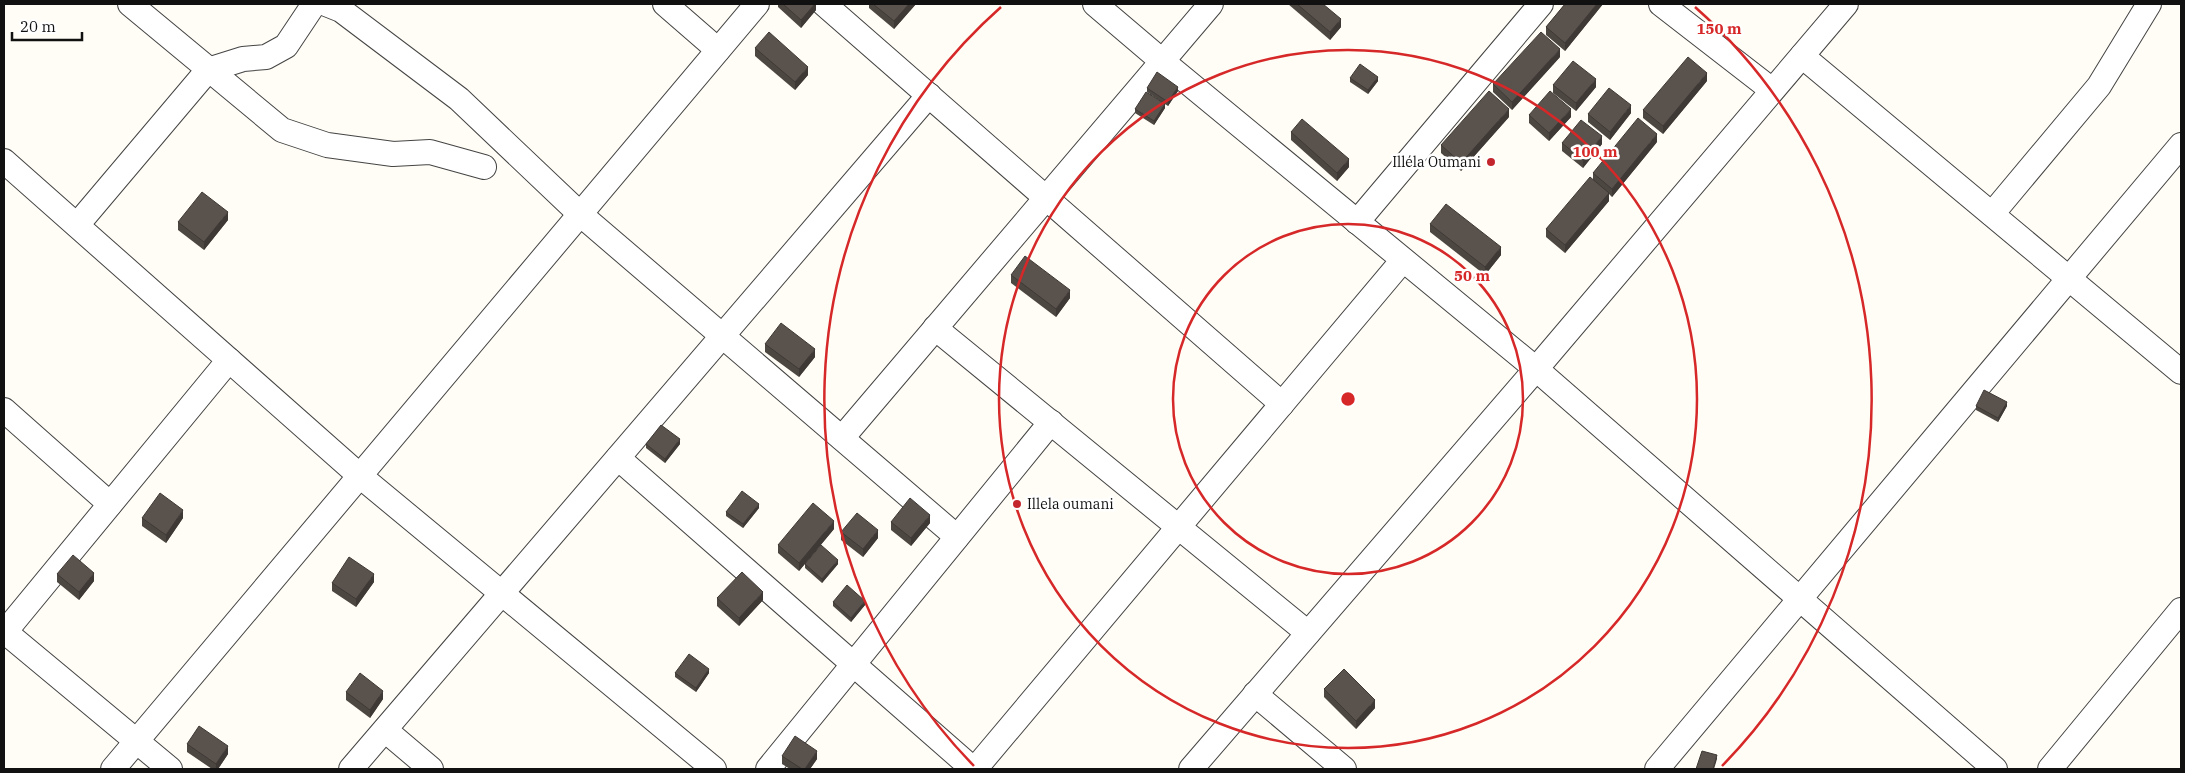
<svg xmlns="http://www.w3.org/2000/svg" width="2185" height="773" viewBox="0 0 2185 773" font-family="'IBM Plex Serif',serif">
<rect width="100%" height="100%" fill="#fffdf5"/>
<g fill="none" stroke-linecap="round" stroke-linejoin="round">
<!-- minor casing -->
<g stroke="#444" stroke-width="26">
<g id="minor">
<polyline points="130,4 282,130 327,145 393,154 430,152 484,167"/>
<polyline points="326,4 341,10 459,99 580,214 957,537"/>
<polyline points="665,4 718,50"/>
<polyline points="824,4 1282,404"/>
<polyline points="1095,4 1162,61 1536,369 1995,769"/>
<polyline points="1661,4 1772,90"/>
<polyline points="1802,56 2181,372"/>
<polyline points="4,161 360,476 714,769"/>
<polyline points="1992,214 2099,86 2149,4"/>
<polyline points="1357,222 1541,4"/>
<polyline points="77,225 208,70 243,59 266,57 286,46 314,4"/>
<polyline points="935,328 1308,633"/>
<polyline points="4,410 110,504"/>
<polyline points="842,438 1211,4"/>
<polyline points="618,458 973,769"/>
<polyline points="4,631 170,769"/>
<polyline points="4,633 229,360"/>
<polyline points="1255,694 1344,769"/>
<polyline points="385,730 431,769"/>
<polyline points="113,769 757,4"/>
<polyline points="351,769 929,95"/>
<polyline points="768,769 1051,422"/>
<polyline points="975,769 1403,260"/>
<polyline points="1191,769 1536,369 1846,4"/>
<polyline points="1657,769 2181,145"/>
<polyline points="2050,769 2181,610"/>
</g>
</g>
<!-- minor -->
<use href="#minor" stroke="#fff" stroke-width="24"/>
</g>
<!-- wall -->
<g fill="#4d4742">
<polygon points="778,4 816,4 816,10 801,28 778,7"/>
<polygon points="869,4 916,4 894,29 869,8"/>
<polygon points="1288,4 1323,4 1341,27 1330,40"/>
<polygon points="1565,4 1603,4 1565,51 1546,35 1546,27"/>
<polygon points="755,48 808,75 795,90 755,56"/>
<polygon points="1560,57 1512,110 1493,92 1493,84"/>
<polygon points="1350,78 1378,81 1368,94 1350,82"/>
<polygon points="1707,81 1663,134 1643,118 1643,110"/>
<polygon points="1553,85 1596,87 1576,111 1553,93"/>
<polygon points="1147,88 1178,91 1168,106 1165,104 1165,108 1154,125 1135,113 1135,109 1163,103 1147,92"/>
<polygon points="1631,113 1610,140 1588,122 1588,114"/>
<polygon points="1529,115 1571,117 1549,141 1529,123"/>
<polygon points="1509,117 1461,171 1441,153 1441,145"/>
<polygon points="1291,132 1349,167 1337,181 1291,140"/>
<polygon points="1657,142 1612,197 1609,194 1609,201 1565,253 1546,237 1546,229 1593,179 1593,173"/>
<polygon points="1562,143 1602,144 1583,168 1562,151"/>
<polygon points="228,220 204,250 178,230 178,222"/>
<polygon points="1430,224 1501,255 1485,275 1430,232"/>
<polygon points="1011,275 1070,298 1056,317 1011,283"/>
<polygon points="765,344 815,357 799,377 765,352"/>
<polygon points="1976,406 2007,406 1998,422 1976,410"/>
<polygon points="646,444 680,444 665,463 646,448"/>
<polygon points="759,508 743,528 726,516 726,512"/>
<polygon points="142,518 183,518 166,543 142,526"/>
<polygon points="891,522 930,523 911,546 891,530"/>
<polygon points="834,529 799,571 778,553 778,545"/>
<polygon points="841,532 878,538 863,557 841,540"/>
<polygon points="805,564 838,564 822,583 805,568"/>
<polygon points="57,574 94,581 79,600 57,582"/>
<polygon points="374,582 356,607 332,591 332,583"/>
<polygon points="717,598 763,600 739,626 717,606"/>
<polygon points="833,602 865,605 851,622 833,606"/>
<polygon points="675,673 709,673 696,692 675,677"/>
<polygon points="1324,689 1375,708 1356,729 1324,697"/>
<polygon points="346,692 383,699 370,718 346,700"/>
<polygon points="187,744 228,754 218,769 212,769 187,752"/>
<polygon points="782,756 817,759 810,769 790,769 782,764"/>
</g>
<!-- shaded-wall -->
<g fill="#3f3936">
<polygon points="815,4 816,4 816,10 801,28 801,20"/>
<polygon points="909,4 916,4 894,29 894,21"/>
<polygon points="1597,4 1603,4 1565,51 1565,43"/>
<polygon points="1341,19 1341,27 1330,40 1330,32"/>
<polygon points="1560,49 1560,57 1512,110 1512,102"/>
<polygon points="808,67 808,75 795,90 795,82"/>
<polygon points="1707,73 1707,81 1663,134 1663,126"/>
<polygon points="1378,77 1378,81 1368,94 1368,90"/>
<polygon points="1596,79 1596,87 1576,111 1576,103"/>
<polygon points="1178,87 1178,91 1168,106 1168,102"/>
<polygon points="1165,104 1165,108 1154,125 1154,121"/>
<polygon points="1631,105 1631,113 1610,140 1610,132"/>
<polygon points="1509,109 1509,117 1461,171 1461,163"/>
<polygon points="1571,109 1571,117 1549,141 1549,133"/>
<polygon points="1657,134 1657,142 1612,197 1612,189"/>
<polygon points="1602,136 1602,144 1583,168 1583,160"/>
<polygon points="1349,159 1349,167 1337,181 1337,173"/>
<polygon points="1609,193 1609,201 1565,253 1565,245"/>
<polygon points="228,212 228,220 204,250 204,242"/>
<polygon points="1501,247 1501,255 1485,275 1485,267"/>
<polygon points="1070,290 1070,298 1056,317 1056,309"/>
<polygon points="815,349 815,357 799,377 799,369"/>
<polygon points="2007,402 2007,406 1998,422 1998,418"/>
<polygon points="680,439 680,444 665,463 665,459"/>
<polygon points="759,504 759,508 743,528 743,524"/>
<polygon points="183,510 183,518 166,543 166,535"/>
<polygon points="930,515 930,523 911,546 911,538"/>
<polygon points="834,521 834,529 799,571 799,563"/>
<polygon points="878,530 878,538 863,557 863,549"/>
<polygon points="838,560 838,564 822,583 822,579"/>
<polygon points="94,573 94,581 79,600 79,592"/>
<polygon points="374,574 374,582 356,607 356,599"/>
<polygon points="763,592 763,600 739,626 739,618"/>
<polygon points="865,601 865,605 851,622 851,618"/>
<polygon points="709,669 709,673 696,692 696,688"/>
<polygon points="383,691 383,699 370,718 370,710"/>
<polygon points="1375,700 1375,708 1356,729 1356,721"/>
<polygon points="228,746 228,754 218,769 216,769 216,764"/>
<polygon points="817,751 817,759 810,769 805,769"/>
<polygon points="1717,755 1717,759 1714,769 1713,769"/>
</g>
<!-- building -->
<g fill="#5a524d" stroke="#3f3936">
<polygon points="783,4 815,4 801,20"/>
<polygon points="873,4 909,4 894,21"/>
<polygon points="1297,4 1323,4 1341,19 1330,32"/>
<polygon points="1565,4 1597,4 1565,43 1546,27"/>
<polygon points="769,32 808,67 795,82 755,48"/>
<polygon points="1541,32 1560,49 1512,102 1493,84"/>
<polygon points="1688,57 1707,73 1663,126 1643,110"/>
<polygon points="1573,61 1596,79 1576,103 1553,85"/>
<polygon points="1360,64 1378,77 1368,90 1350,78"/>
<polygon points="1157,72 1178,87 1168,102 1147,88"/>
<polygon points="1609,88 1631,105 1610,132 1588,114"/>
<polygon points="1489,91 1509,109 1461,163 1441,145"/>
<polygon points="1550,91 1571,109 1549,133 1529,115"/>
<polygon points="1146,92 1165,104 1154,121 1135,109"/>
<polygon points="1638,118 1657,134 1612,189 1593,173"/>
<polygon points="1302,119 1349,159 1337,173 1291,132"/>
<polygon points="1581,120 1602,136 1583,160 1562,143"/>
<polygon points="1590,177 1609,193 1565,245 1546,229"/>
<polygon points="202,192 228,212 204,242 178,222"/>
<polygon points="1446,204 1501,247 1485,267 1430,224"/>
<polygon points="1025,256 1070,290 1056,309 1011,275"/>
<polygon points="781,323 815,349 799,369 765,344"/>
<polygon points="1984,390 2007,402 1998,418 1976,406"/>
<polygon points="661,425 680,439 665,459 646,444"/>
<polygon points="742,491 759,504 743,524 726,512"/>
<polygon points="160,493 183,510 166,535 142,518"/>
<polygon points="910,498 930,515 911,538 891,522"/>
<polygon points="813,503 834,521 799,563 778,545"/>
<polygon points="857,513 878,530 863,549 841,532"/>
<polygon points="821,545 838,560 822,579 805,564"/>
<polygon points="73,555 94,573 79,592 57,574"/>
<polygon points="349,557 374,574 356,599 332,583"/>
<polygon points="742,572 763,592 739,618 717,598"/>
<polygon points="847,585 865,601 851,618 833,602"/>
<polygon points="689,654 709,669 696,688 675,673"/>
<polygon points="1344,669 1375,700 1356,721 1324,689"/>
<polygon points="360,673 383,691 370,710 346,692"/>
<polygon points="199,726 228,746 216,764 187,744"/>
<polygon points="795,736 817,751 805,769 802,769 782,756"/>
<polygon points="1702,751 1717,755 1713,769 1696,769"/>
</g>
<!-- distance rings -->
<g fill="none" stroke="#d62828" stroke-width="2.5">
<circle cx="1348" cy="399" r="175"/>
<circle cx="1348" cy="399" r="349"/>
<path d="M974 766A524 524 0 0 1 1001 7M1695 7A524 524 0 0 1 1722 766"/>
</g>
<!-- markers -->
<g fill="#c4262e" stroke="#fff" stroke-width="2">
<circle cx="1491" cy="162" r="5"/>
<circle cx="1017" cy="504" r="5"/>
</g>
<g text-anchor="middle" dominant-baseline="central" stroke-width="5" stroke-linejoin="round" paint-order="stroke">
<!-- poi labels -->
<g font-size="14" fill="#111" stroke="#fff" text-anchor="end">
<text x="1481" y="162">Illéla Oumani</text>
<text x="1027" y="504" text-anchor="start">Illela oumani</text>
</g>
</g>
<circle cx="1348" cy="399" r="8" fill="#d62828" stroke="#fff" stroke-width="2.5"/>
<g font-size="15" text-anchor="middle" font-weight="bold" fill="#d62828" stroke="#fff" stroke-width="5" stroke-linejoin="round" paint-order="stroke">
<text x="1719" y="34">150 m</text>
<text x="1595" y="157">100 m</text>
<text x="1472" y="281">50 m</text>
</g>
<!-- border -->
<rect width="2185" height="773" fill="none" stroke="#111111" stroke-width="10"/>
<!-- scale -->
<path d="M12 32v8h70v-8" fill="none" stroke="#111111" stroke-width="2.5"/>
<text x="20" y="32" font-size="15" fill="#111111" stroke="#ffffff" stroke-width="4" paint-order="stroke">20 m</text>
</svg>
